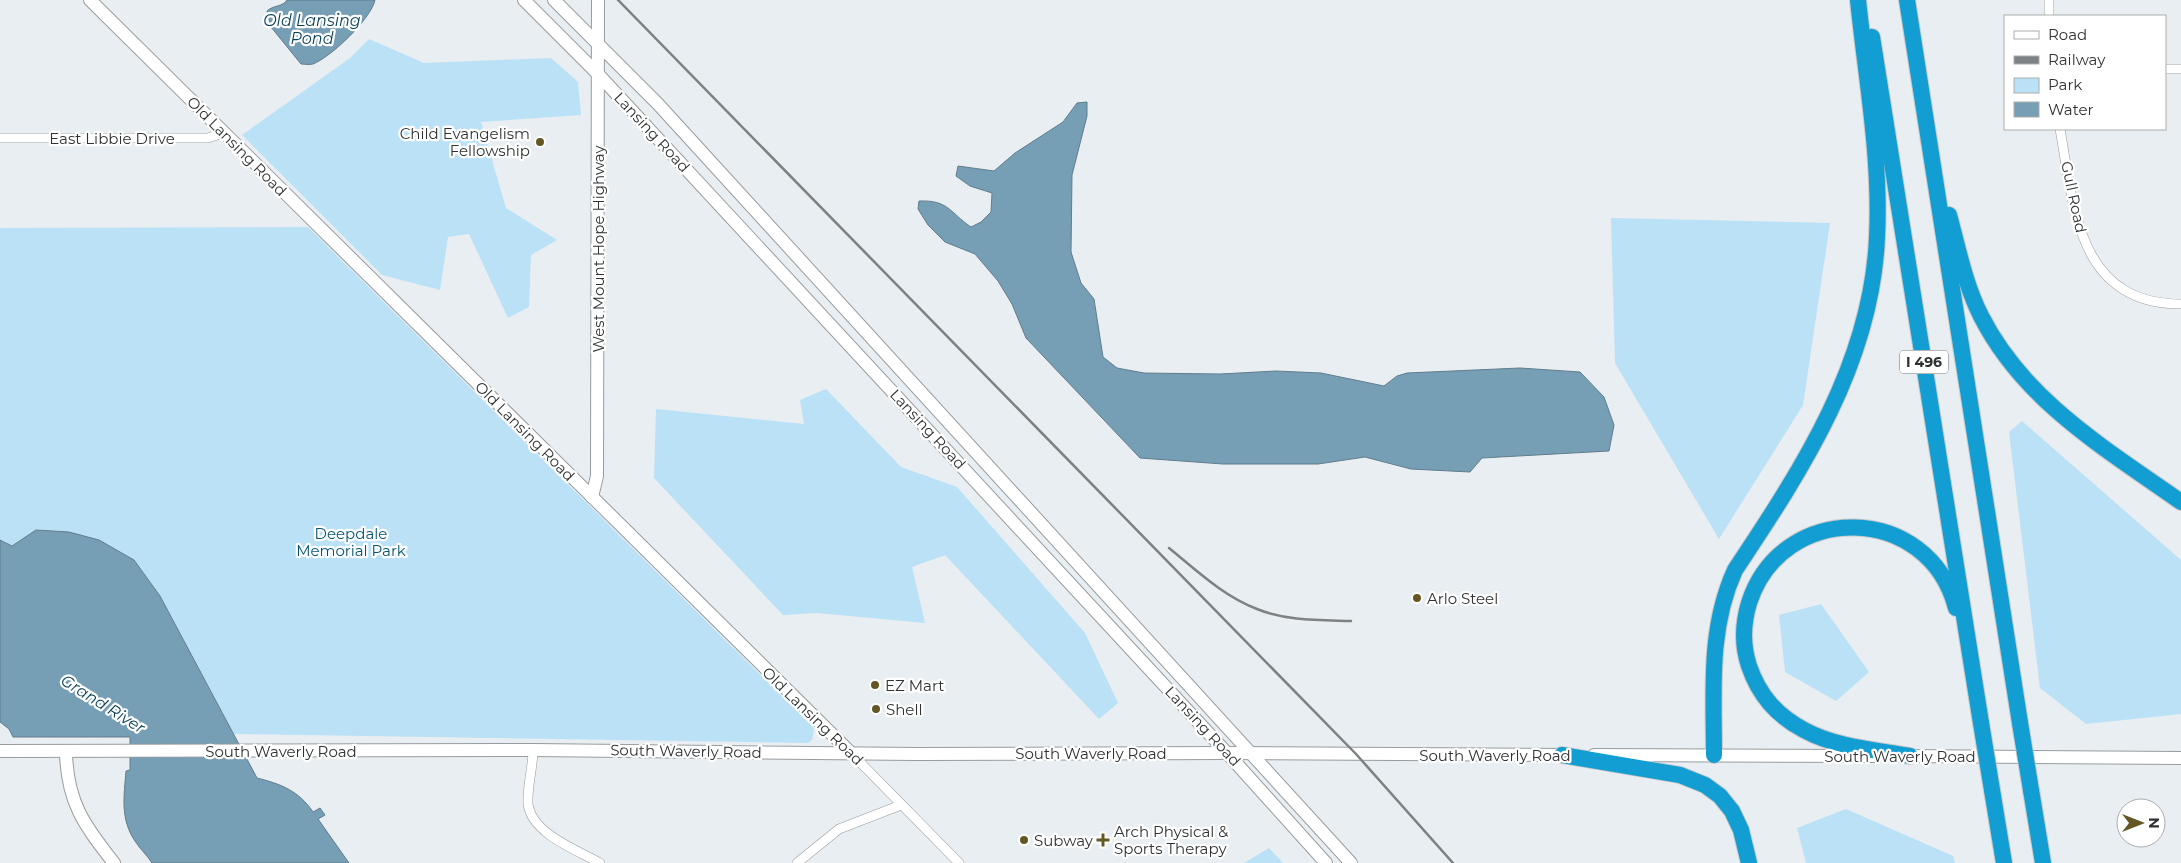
<svg xmlns="http://www.w3.org/2000/svg" width="2181" height="863" viewBox="0 0 2181 863" font-family="Montserrat,sans-serif">
<rect width="100%" height="100%" fill="#e8eef1"/>
<!-- green -->
<g fill="#bbe1f6">
<polygon points="369,39 424,63 551,58 578,82 581,115 481,122 506,208 557,240 531,255 529,307 508,318 469,234 448,237 440,290 382,275 242,135 350,58"/>
<polygon points="1611,218 1830,223 1803,405 1719,539 1615,363"/>
<polygon points="308,227 814,728 812,740 808,743 234,734 160,596 134,560 36,530 12,546 0,540 0,228"/>
<polygon points="826,389 901,467 957,487 1085,633 1118,703 1099,719 945,555 912,567 925,623 817,613 783,615 654,478 656,409 804,424 800,400"/>
<polygon points="2022,421 2181,560 2181,714 2086,724 2040,688 2009,432"/>
<polygon points="1821,604 1869,672 1836,701 1785,672 1779,615"/>
<polygon points="1846,809 1953,856 1955,863 1806,863 1797,828"/>
<polygon points="1269,848 1283,863 1244,863"/>
</g>
<!-- water -->
<g fill="#769eb4" stroke="#617d8d">
<path d="M287,0h88c-4,19 -44,57 -62,64 -4,1 -8,0 -12,0l-30,-37 -4,-16c6,-6 16,-4 20,-11z"/>
<path d="M1087,102v14l-15,59 -1,77 10,31 13,16 9,58 14,11 27,5 76,1 56,-3 45,2 63,13 13,-10 10,-3 113,-5 60,4 24,25 10,28 -5,26 -127,7 -12,14 -59,-3 -46,-12 -47,7h-95l-83,-6 -114,-120 -14,-34 -14,-23 -23,-27 -30,-12 -17,-17 -10,-16 1,-8c30,-1 30,11 52,26l10,-5 10,-10 1,-19 -22,-7 -14,-10 2,-10 36,5 21,-18 48,-31 14,-19z"/>
<path d="M36,530l33,2 30,8 35,20 26,36 97,182c24,6 42,13 56,34l7,-4 5,7 -7,4 31,44h-197c-5,-8 -12,-14 -17,-22 -15,-22 -11,-45 -9,-70l4,-1v-33h-117l-4,-8 -9,-7v-182l12,6z"/>
</g>
<g fill="none" stroke-linecap="round" stroke-linejoin="round">
<!-- street casing -->
<g stroke="#979c9f" stroke-width="10">
<g id="street">
<polyline points="2049,16 2049,0"/>
<polyline points="2165,69 2181,69"/>
<path d="M2060,129c14,77 17,175 121,175"/>
<polyline points="0,138 208,138 223,133"/>
<path d="M533,750c0,18 -6,36 -5,54 4,30 49,46 72,59"/>
<polyline points="851,753 959,863"/>
<polyline points="797,863 839,829 901,805"/>
</g>
</g>
<!-- secondary casing -->
<g stroke="#979c9f" stroke-width="14">
<g id="secondary">
<polyline points="90,0 851,753"/>
<polyline points="524,0 598,74 1227,753 1326,863"/>
<polyline points="554,0 658,104 1351,863"/>
<polyline points="592,497 597,476 598,0"/>
<polyline points="0,751 533,750 916,754 1227,753 1571,755"/>
<path d="M66,752c1,50 18,73 48,111"/>
<polyline points="1594,755 1876,756"/>
<polyline points="1901,756 2181,758"/>
</g>
</g>
<!-- highway casing -->
<g stroke="#c9c9ca" stroke-width="18">
<g id="highway">
<polyline points="1907,0 2020,723"/>
<polyline points="1872,37 1981,723"/>
<path d="M1949,215c9,33 16,70 32,101 43,85 125,133 200,186"/>
<polyline points="1562,755 1680,775 1705,785 1720,796 1732,811 1741,830 1749,863"/>
<path d="M1714,755c0,-63 -6,-126 21,-185 68,-102 137,-208 142,-333 4,-79 -11,-159 -19,-237"/>
<path d="M1910,756c-35,-6 -75,-9 -106,-26 -28,-15 -45,-35 -55,-64 -7,-21 -6,-43 0,-63 33,-103 180,-100 207,5"/>
<polyline points="1992,790 2004,863"/>
<polyline points="2031,790 2043,863"/>
</g>
</g>
<!-- street -->
<use href="#street" stroke="#fff" stroke-width="9"/>
<!-- secondary -->
<use href="#secondary" stroke="#fff" stroke-width="12"/>
<!-- highway -->
<use href="#highway" stroke="#129ed3" stroke-width="16"/>
<!-- rail -->
<g stroke="#7d8183" stroke-width="2.5">
<polyline points="618,0 1356,754 1453,863"/>
<path d="M1169,548c27,22 54,48 88,61 29,12 63,11 94,12"/>
</g>
<!-- highway-bridge casing -->
<g stroke="#c9c9ca" stroke-width="18" stroke-linecap="butt">
<g id="highway-bridge">
<polyline points="1981,723 1992,790"/>
<polyline points="2020,723 2031,790"/>
</g>
</g>
<!-- highway-bridge -->
<use href="#highway-bridge" stroke="#129ed3" stroke-width="16"/>
</g>
<!-- markers -->
<g fill="#635723" stroke="#fff" stroke-width="2">
<circle cx="540" cy="142" r="5"/>
<circle cx="1417" cy="598" r="5"/>
<circle cx="875" cy="685" r="5"/>
<circle cx="876" cy="709" r="5"/>
<circle cx="1024" cy="840" r="5"/>
<path d="M1100.5 832.5h5v5h5v5h-5v5h-5v-5h-5v-5h5z"/>
</g>
<g text-anchor="middle" dominant-baseline="central" stroke-width="4.5" stroke-linejoin="round" paint-order="stroke">
<!-- shield labels -->
<rect fill="#fff" stroke="#6d6f70" stroke-width="1" x="1900" y="350.5" width="48" height="23" rx="4"/>
<g font-size="14" font-weight="bold" fill="#2f3132">
<text x="1924" y="362">I 496</text>
</g>
<!-- street labels -->
<g font-size="15" fill="#2f3132" stroke="#fff">
<text transform="translate(652 132) rotate(47)">Lansing Road</text>
<text x="112" y="138">East Libbie Drive</text>
<text transform="translate(237 146) rotate(45)">Old Lansing Road</text>
<text transform="translate(2074 197) rotate(78)">Gull Road</text>
<text transform="translate(598 249) rotate(-90)">West Mount Hope Highway</text>
<text transform="translate(928 429) rotate(47)">Lansing Road</text>
<text transform="translate(525 431) rotate(45)">Old Lansing Road</text>
<text transform="translate(813 716) rotate(44)">Old Lansing Road</text>
<text transform="translate(1203 726) rotate(47)">Lansing Road</text>
<text x="281" y="751">South Waverly Road</text>
<text transform="translate(686 751) rotate(1)">South Waverly Road</text>
<text x="1091" y="753">South Waverly Road</text>
<text x="1495" y="755">South Waverly Road</text>
<text x="1900" y="756">South Waverly Road</text>
</g>
<!-- poi labels -->
<g font-size="15" fill="#2f3132" stroke="#fff" text-anchor="start">
<text x="530" y="133" text-anchor="end">Child Evangelism<tspan x="530" dy="17">Fellowship</tspan></text>
<text x="1427" y="598">Arlo Steel</text>
<text x="885" y="685">EZ Mart</text>
<text x="886" y="709">Shell</text>
<text x="1114" y="831">Arch Physical &amp;<tspan x="1114" dy="17">Sports Therapy</tspan></text>
<text x="1034" y="840">Subway</text>
</g>
<!-- park labels -->
<g font-size="15" fill="#045574" stroke="#fff">
<text x="351" y="533">Deepdale<tspan x="351" dy="17">Memorial Park</tspan></text>
</g>
<!-- water labels -->
<g font-size="16" font-style="italic" fill="#043e55" stroke="#fff">
<text x="312" y="20">Old Lansing<tspan x="312" dy="18">Pond</tspan></text>
<text transform="translate(103 704) rotate(32)">Grand River</text>
</g>
</g>
<!-- legend -->
<rect x="2004" y="15" width="162" height="115" fill="#ffffff" stroke="#acadad"/>
<rect x="2014" y="31" width="25" height="8" fill="#ffffff" stroke="#acadad"/>
<text x="2048" y="40" font-size="15" fill="#2f3132">Road</text>
<rect x="2014" y="56" width="25" height="8" fill="#7d8183" stroke="#acadad"/>
<text x="2048" y="65" font-size="15" fill="#2f3132">Railway</text>
<rect x="2014" y="78" width="25" height="15" fill="#bbe1f6" stroke="#acadad"/>
<text x="2048" y="90" font-size="15" fill="#2f3132">Park</text>
<rect x="2014" y="102" width="25" height="15" fill="#769eb4" stroke="#acadad"/>
<text x="2048" y="115" font-size="15" fill="#2f3132">Water</text>
<!-- north arrow -->
<g transform="translate(2141 823) rotate(90)"><circle r="24" fill="#ffffff" stroke="#acadad"/>
<path d="M0-4L9 19L0 12L-9 19Z" fill="#635723"/>
<text y="-8" font-size="14" font-weight="bold" text-anchor="middle" fill="#2f3132">N</text>
</g>
</svg>
